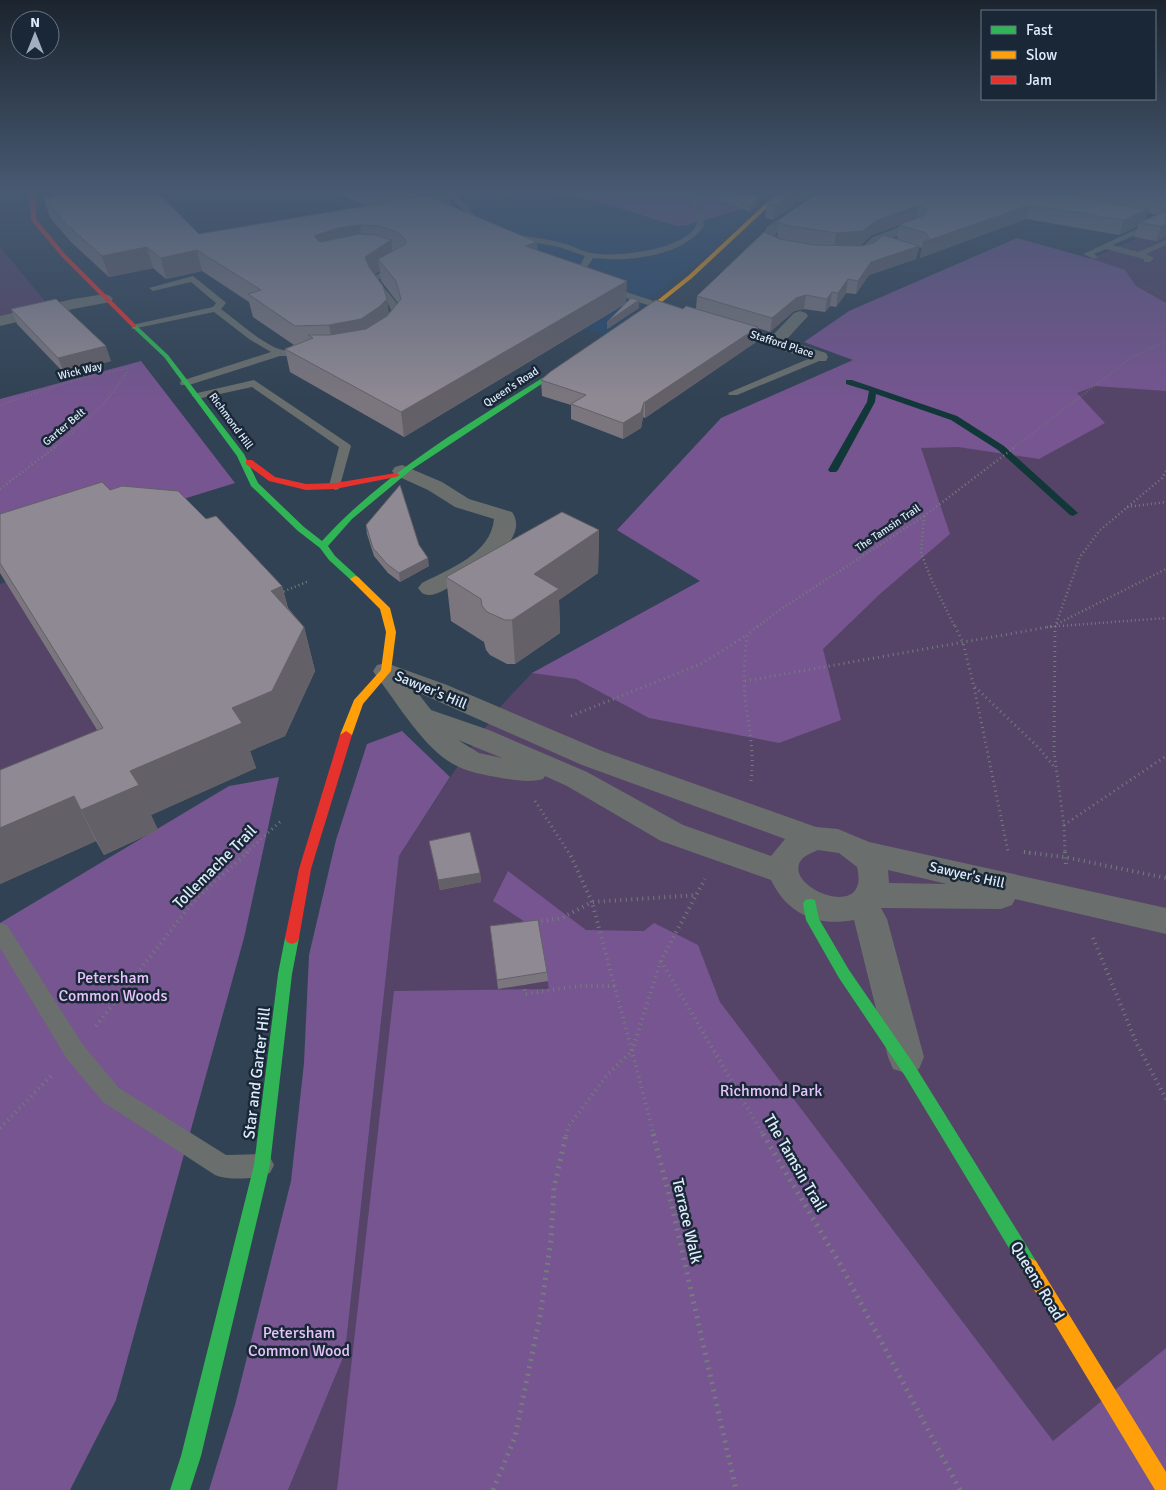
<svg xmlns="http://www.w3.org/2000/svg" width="1166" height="1490" viewBox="0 0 1166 1490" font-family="Signika,sans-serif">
<rect width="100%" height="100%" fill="#314254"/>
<!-- built -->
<polygon fill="#26476a" points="313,191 740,191 763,198 706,255 604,335 566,322 355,215"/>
<!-- green -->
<g fill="#554467">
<polygon points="1166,226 1166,1490 288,1490 345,1353 399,856 463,758 502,705 532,673 700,581 724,419"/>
<polygon points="0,247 49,306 0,318"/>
<polygon points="6,582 123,773 0,826 0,584"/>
</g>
<!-- forest -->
<g fill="#765590">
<polygon points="550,191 721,191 739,197 723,202 743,209 687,225 677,226 600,202"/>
<polygon points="1017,238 1092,259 1125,270 1136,286 1166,303 1166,391 1095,386 1077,393 1105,423 1039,459 958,447 921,448 950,534 881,593 823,649 841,720 779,743 649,718 576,679 532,673 700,581 617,530 721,418 853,360 804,342 849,311"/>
<polygon points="141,361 235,483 0,556 0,399"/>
<polygon points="402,731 450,777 399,856 345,1353 288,1490 209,1490 235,1405 291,1181 304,1063 309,955 336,840 367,744"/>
<polygon points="279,777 244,938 116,1400 70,1490 0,1490 0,923 229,786"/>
<polygon points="508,871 586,930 644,931 654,923 698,945 720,1002 1053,1441 1166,1348 1166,1490 337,1490 394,991 549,989 539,931 493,901"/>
</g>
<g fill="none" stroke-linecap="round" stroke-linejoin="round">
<!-- stream -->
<polygon fill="#123738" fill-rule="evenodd" points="846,380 852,380 957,416 1004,446 1078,513 1073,516 1070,515 998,450 951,420 876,394 875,402 838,470 836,472 830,472 828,470 867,402 869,391 846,384"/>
<!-- path-far5 -->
<polyline stroke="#757c7e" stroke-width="1" stroke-dasharray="0.5 2" stroke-linecap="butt" points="1145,284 1166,298"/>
<!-- path-far4 -->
<g stroke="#757c7e" stroke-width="2" stroke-dasharray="0.5 2.5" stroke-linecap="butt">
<polyline points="0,405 72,381 129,368"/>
<polyline points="54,448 104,404 130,368"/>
<polyline points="1013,448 1131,358 1166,341"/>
</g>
<!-- path-far3 -->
<g stroke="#757c7e" stroke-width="2.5" stroke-dasharray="1 3" stroke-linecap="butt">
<polyline points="0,489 55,447"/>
<polyline points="1127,507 1166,502"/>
<polyline points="924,516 921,553 932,581 955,627"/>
<polyline points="280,593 309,581"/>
<polyline points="1057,624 1166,569"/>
<polyline points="757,627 778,611 924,516 1015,447"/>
<polyline points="1047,627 1166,618"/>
<polyline points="1055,627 1080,557 1099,531 1162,478 1166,471"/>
</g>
<!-- path-far2 -->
<g stroke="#757c7e" stroke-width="3" stroke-dasharray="1 4" stroke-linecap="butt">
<polyline points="955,626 963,643 974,687 1008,851"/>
<polyline points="1055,626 1054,752 1064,825 1065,853"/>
<polyline points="745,681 1054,626"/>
<polyline points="975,687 1039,748 1055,768"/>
<polyline points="571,716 701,664 747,635"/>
<path d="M751,781c4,-29 -3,-56 -6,-84 -2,-21 0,-42 2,-62l11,-9"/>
<polyline points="535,801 569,853"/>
<polyline points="1064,825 1166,756"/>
<polyline points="1024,852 1030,853"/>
<polyline points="246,853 282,820"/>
</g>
<!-- path-far1 -->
<g stroke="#757c7e" stroke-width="4" stroke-dasharray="1 4.5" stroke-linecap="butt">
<polyline points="1024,852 1064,857 1166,878"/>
<polyline points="1065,852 1066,865"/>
<polyline points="536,922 562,918 592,902 569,852"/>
<polyline points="1093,938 1137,1044 1166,1099"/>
<polyline points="661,961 764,1136"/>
<polyline points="524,984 525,994 579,986 615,986"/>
<polyline points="96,1026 193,902 248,852"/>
<polyline points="0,1128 52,1075"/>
<polyline points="566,1136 568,1127 608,1074 632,1051 592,902 697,895"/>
<polyline points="654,1136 632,1051 661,960 705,879"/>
</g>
<!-- path -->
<g stroke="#757c7e" stroke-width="5" stroke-dasharray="2 5.5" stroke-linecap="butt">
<polyline points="653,1134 672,1206 736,1490"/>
<polyline points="763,1134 840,1264 960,1490"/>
<polyline points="493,1490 515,1437 540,1316 551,1240 554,1188 566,1134"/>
</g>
<!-- lane -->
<g fill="#6a6f6d" fill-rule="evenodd">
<polygon points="446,191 453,191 456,193 476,217 486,224 486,228 480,228 475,224"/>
<path d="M717,191h10l-27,10 4,25c-22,31 -76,36 -111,32l-7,11 2,6 4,2 34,15 34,11 2,2 -5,3 -37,-12 -39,-18 -3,-9 7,-13 -26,-9 -43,-8 -11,-4 4,-2c18,4 35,5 53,10 10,2 19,8 29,10 24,5 98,-3 106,-30l-5,-23z"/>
<polygon points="1152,222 1159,224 1113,245 1138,252 1166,240 1166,245 1146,254 1154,258 1150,262 1144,262 1144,259 1106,249 1094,254 1098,257 1094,259 1083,254"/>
<path d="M396,263l7,2 -25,15c10,16 32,27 19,49l-3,1 -5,-3c9,-18 -6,-31 -18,-43l-1,-5z"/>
<path d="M193,276l31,25 2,2 -5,6c14,10 46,39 62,41 9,1 23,-3 30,3l-5,3h-28l-91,29h-8l-1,-2 1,-2 90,-29 -22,-13 -35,-27 -82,17v-4l81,-18 3,-4 -25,-21 -38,9 -4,-3z"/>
<polygon points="820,354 825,357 824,359 737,395 729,395 728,393"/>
<polygon points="254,380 349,444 351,446 339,489 335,490 329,486 339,447 252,387 197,399 192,396 193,394"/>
<path d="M0,923l7,2 76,120 36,43 107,67 36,-1 8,3 4,8 -4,8c-15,6 -40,8 -55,2l-112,-73 -36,-43 -67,-111z"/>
</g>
<!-- street -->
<g fill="#6a6f6d" fill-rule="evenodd">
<path d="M819,191h14l-56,41 -3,6 9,4 18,3 2,3 -2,3c-12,3 -33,-1 -42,-11l8,-13z"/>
<path d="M915,221l7,4 -2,3c-12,5 -27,8 -37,15 -10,6 -23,23 -34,9l2,-3 10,-1 12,-11z"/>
<polygon points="105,294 110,296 113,299 110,302 73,309 0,326 0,316 73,299"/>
<polygon points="800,311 806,313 808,316 786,340 826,353 828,357 826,361 814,361 714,327 712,324 714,321 720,319 772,336 794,313"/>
<path d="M402,465l40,17 27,17 43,13c20,28 -38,62 -57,72 -8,4 -17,11 -26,11 -2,0 -5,-1 -7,-2l-4,-5 4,-5c27,-14 69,-29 72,-64l-39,-12 -27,-17 -33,-15 -3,-4 3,-4z"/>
<path d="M386,663l61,22 155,66 214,76 22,2 31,13 297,66v26l-151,-35 -3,6 -11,4 -120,-1 6,11 37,138 -5,12 -13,4 -13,-4 -5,-12 -34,-137c-36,7 -67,-6 -83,-40l-110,-39 -94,-55 -22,-10 -2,3c-14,4 -28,1 -42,-1 -16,-3 -34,-6 -48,-14 -30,-17 -55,-60 -76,-87l-4,-6 4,-6zM417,692l165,73 203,74 -14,17 -88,-31 -96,-53 -98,-42 -58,-20zM458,740l44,18 -23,-5zM818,850l21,3 18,14c15,59 -83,17 -53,-10 4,-3 10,-5 14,-7zM888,870l59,14 -58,-1z"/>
</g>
<!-- fast -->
<g fill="#30b455" fill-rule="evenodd">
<path d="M132,325h4l32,30 76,99 14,29 46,44 18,14c69,-76 162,-126 248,-180l5,1 -164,108 -59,49 -24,27 7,10 23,21 2,2 -5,3 -3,-1 -23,-21 -9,-12 -22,-17 -47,-45 -14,-30 -73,-99 -32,-30z"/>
<polygon points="810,899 815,900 819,919 849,970 915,1066 1036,1261 1039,1267 1036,1273 1030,1276 1024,1273 905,1076 839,978 806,920 803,904 805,900"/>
<polygon points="292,932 297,934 299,938 292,974 270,1165 201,1456 190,1490 170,1490 181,1456 254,1165 278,974 285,938 287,934"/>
</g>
<!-- slow -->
<g fill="#ff9f0a" fill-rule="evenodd">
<polygon points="779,191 785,191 692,278 633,325 629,325 629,323 688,276"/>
<polygon points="355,576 358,577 390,608 396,632 391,671 363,704 352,735 346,739 340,735 354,700 381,670 386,632 380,609 350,579"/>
<polygon points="1030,1258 1036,1261 1166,1472 1166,1490 1155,1490 1024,1273 1021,1267 1024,1261"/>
</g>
<!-- jam -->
<g fill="#e5322d" fill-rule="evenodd">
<polygon points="29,191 35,191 36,219 66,255 136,325 136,327 132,327 62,257 31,220"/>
<polygon points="246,460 252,460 275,477 306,484 335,483 396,473 400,475 396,477 335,489 306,490 269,481 246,464"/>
<polygon points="346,731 352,735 311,869 299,938 297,942 292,944 287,942 285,938 299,869 340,735"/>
</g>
</g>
<!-- wall -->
<g fill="#7b767e" fill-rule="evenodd">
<path d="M337,191h112l1,15 87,44 89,53 13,5 -32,21 18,-25 -221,133 -114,-65 -5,-23 9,-4 -41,-28 -4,-15 -47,-31 -36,8 -13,-11 -44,9 -37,-34 -22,-25 -6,-20 10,-1 145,37 167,-28 -28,-13zM380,271l1,10 17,22 -9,11 -14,-40z"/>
<polygon points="779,191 816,191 773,220 765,217 767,203"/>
<path d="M820,191h346v45l-10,5 -22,-4 4,-11 -19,9 -93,-16 -106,39 2,-10 -3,-1 -3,12 -47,16 -13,19 -10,-1 -10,14 -6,-1 -5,6 -21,-3 -10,2 -24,21 -12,-4 -2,14 -111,76 -2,-1 -2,11 -18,11 -52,-20v-14l-29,-9 -1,-16 142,-71h13l1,-13 85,-57 -5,-2 1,-15zM1147,213l10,2 -12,5zM899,225l-2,14 -37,7 12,-11z"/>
<polygon points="715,192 758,204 750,212 715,198"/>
<polygon points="11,309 111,361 64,373 17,324"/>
<polygon points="110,490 206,519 282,586 288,608 304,627 315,671 285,736 250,751 256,768 151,815 158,830 104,855 96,841 0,884 97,730 0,573 0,514"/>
<polygon points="366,525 419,545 429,566 400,582 388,573 374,556 367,534"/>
<polygon points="599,530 598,573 559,600 560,633 515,664 507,664 490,655 486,650 484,642 451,621 446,577"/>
<polygon points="429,841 480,873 481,882 440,890"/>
<polygon points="490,926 547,972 548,981 498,989"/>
</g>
<!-- shaded-wall -->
<g fill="#646067">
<polygon points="440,191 449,191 450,208 404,199"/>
<polygon points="798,191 816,191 773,220 775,206"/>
<polygon points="759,197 758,204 750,212 750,205"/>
<polygon points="919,205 916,219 872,235 860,246 834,248 836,233"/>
<polygon points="1030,205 1026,219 920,258 923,242"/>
<polygon points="1148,209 1143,223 1139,223 1138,226 1119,235 1124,220"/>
<polygon points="1166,224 1166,236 1156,241 1161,226"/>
<polygon points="360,225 363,245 317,257 314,236 338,228"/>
<polygon points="391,240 394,261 378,259 380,271 368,278 365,257"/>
<polygon points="537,242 538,263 525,246"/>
<polygon points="919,246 916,259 869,275 856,294 858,281 871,262"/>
<polygon points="147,247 153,268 109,277 102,256"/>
<polygon points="197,250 202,271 166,279 161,258"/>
<polygon points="848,279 846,293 836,307 838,293"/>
<polygon points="627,281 626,303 404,437 401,412"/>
<polygon points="832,292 830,306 825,312 827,299"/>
<polygon points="806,295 804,309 794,311 770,332 772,318 796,298"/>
<polygon points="387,299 390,321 333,349 329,325"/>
<polygon points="639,300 639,308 607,329 607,322"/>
<polygon points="758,327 756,342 645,418 645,402"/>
<polygon points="106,346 111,361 64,373 58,358"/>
<polygon points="644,402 643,417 641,428 623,439 623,423"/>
<polygon points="599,530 598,573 559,600 560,633 515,664 512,620 534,574"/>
<polygon points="428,558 429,566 400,582 399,573"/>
<polygon points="282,586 293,630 271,591"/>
<polygon points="304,627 315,671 285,736 250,751 256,768 151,815 158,830 104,855 81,810"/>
<polygon points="74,796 96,841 0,884 0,828"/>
<polygon points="480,873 481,882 440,890 438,880"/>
</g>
<!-- building -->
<g fill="#8f8993" stroke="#646067">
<polygon points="53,191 156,191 199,234 396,201 373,191 440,191 404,199 427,196 537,242 525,246 627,281 401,412 285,349 313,338 308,335 330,335 366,329 387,316 401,299 396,281 378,259 406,244 406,241 399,233 379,226 360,225 338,228 314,236 320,242 358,234 375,235 391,240 365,257 369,267 383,286 387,299 379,307 361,319 329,325 295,326 248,294 261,290 197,250 161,258 147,247 102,256 65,223 44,198 54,197"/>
<polygon points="726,191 737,191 759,197 750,205 715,192"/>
<polygon points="779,191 798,191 775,206 767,203"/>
<polygon points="820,191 1038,191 1148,209 1124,220 1030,205 923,242 929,238 926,233 899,225 925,215 927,210 919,205 875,221 863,231 836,233 785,225 778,222 780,219"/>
<polygon points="1105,191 1166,191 1166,201"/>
<polygon points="1166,211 1166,224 1161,226 1139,223 1163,212"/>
<polygon points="764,232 780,239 813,245 862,246 874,243 883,235 919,246 871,262 858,281 848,279 838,293 832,292 827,299 806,295 796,298 772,318 697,296"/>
<polygon points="631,298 639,300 607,322"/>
<polygon points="56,299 106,346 58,358 11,309"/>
<polygon points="656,300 683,309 686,306 758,327 645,402 644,402 641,412 623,423 571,404 586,395 541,380 550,372"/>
<polygon points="102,482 110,490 122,486 178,491 206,519 216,516 282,586 271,591 304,627 272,691 232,708 242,723 130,771 139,785 81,810 74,796 0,828 0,770 103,728 0,563 0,514"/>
<polygon points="400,485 419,545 428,558 399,573 387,564 373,548 366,525"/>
<polygon points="562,512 599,530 534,574 559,589 512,620 505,620 487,612 482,606 481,599 446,577"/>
<polygon points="470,832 480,873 438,880 429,841"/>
<polygon points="538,920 547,972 497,980 490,926"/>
</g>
<!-- sky -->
<linearGradient id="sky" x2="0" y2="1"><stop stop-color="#1b242e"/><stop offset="0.48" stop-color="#485a72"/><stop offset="1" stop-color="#485a72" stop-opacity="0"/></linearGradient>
<rect width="1166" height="399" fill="url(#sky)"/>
<g text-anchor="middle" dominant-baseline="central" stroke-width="5" stroke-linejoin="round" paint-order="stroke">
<!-- far-street labels -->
<g font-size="11" fill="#ddecfc" stroke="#1a2736">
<text transform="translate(782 344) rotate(18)">Stafford Place</text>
<text transform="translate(80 371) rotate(-14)">Wick Way</text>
<text transform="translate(511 387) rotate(-33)">Queen's Road</text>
<text transform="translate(231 421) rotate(54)">Richmond Hill</text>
<text transform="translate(64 427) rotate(-40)">Garter Belt</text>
<text transform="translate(888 528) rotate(-34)">The Tamsin Trail</text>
</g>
<!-- street labels -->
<g font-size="14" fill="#ddecfc" stroke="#1a2736">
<text transform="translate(431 690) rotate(23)">Sawyer's Hill</text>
<text transform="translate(967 875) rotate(13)">Sawyer's Hill</text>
</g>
<!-- near-street labels -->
<g font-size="16" fill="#ddecfc" stroke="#1a2736">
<text transform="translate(215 867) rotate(-45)">Tollemache Trail</text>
<text transform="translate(257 1073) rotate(-83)">Star and Garter Hill</text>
<text transform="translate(795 1163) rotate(60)">The Tamsin Trail</text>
<text transform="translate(687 1221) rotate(77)">Terrace Walk</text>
<text transform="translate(1037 1281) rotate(59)">Queens Road</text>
</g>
<!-- near-park labels -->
<g font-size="16" fill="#e5c4fb" stroke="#1a2736">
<text x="113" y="978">Petersham<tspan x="113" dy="18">Common Woods</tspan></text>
<text x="771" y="1091">Richmond Park</text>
<text x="299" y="1333">Petersham<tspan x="299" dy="18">Common Wood</tspan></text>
</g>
</g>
<!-- legend -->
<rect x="981" y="10" width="175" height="90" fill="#1a2736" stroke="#687685"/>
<rect x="991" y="26" width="25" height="8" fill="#30b455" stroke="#687685"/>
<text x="1026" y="35" font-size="15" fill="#ddecfc">Fast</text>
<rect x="991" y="51" width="25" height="8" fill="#ff9f0a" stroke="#687685"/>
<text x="1026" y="60" font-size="15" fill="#ddecfc">Slow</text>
<rect x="991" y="76" width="25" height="8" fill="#e5322d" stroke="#687685"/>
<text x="1026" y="85" font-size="15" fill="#ddecfc">Jam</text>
<!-- north arrow -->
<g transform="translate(35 35)"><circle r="24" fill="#1a2736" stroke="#687685"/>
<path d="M0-4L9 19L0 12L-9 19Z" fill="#a1b0c1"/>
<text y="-8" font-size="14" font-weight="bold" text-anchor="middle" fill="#ddecfc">N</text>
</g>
</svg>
